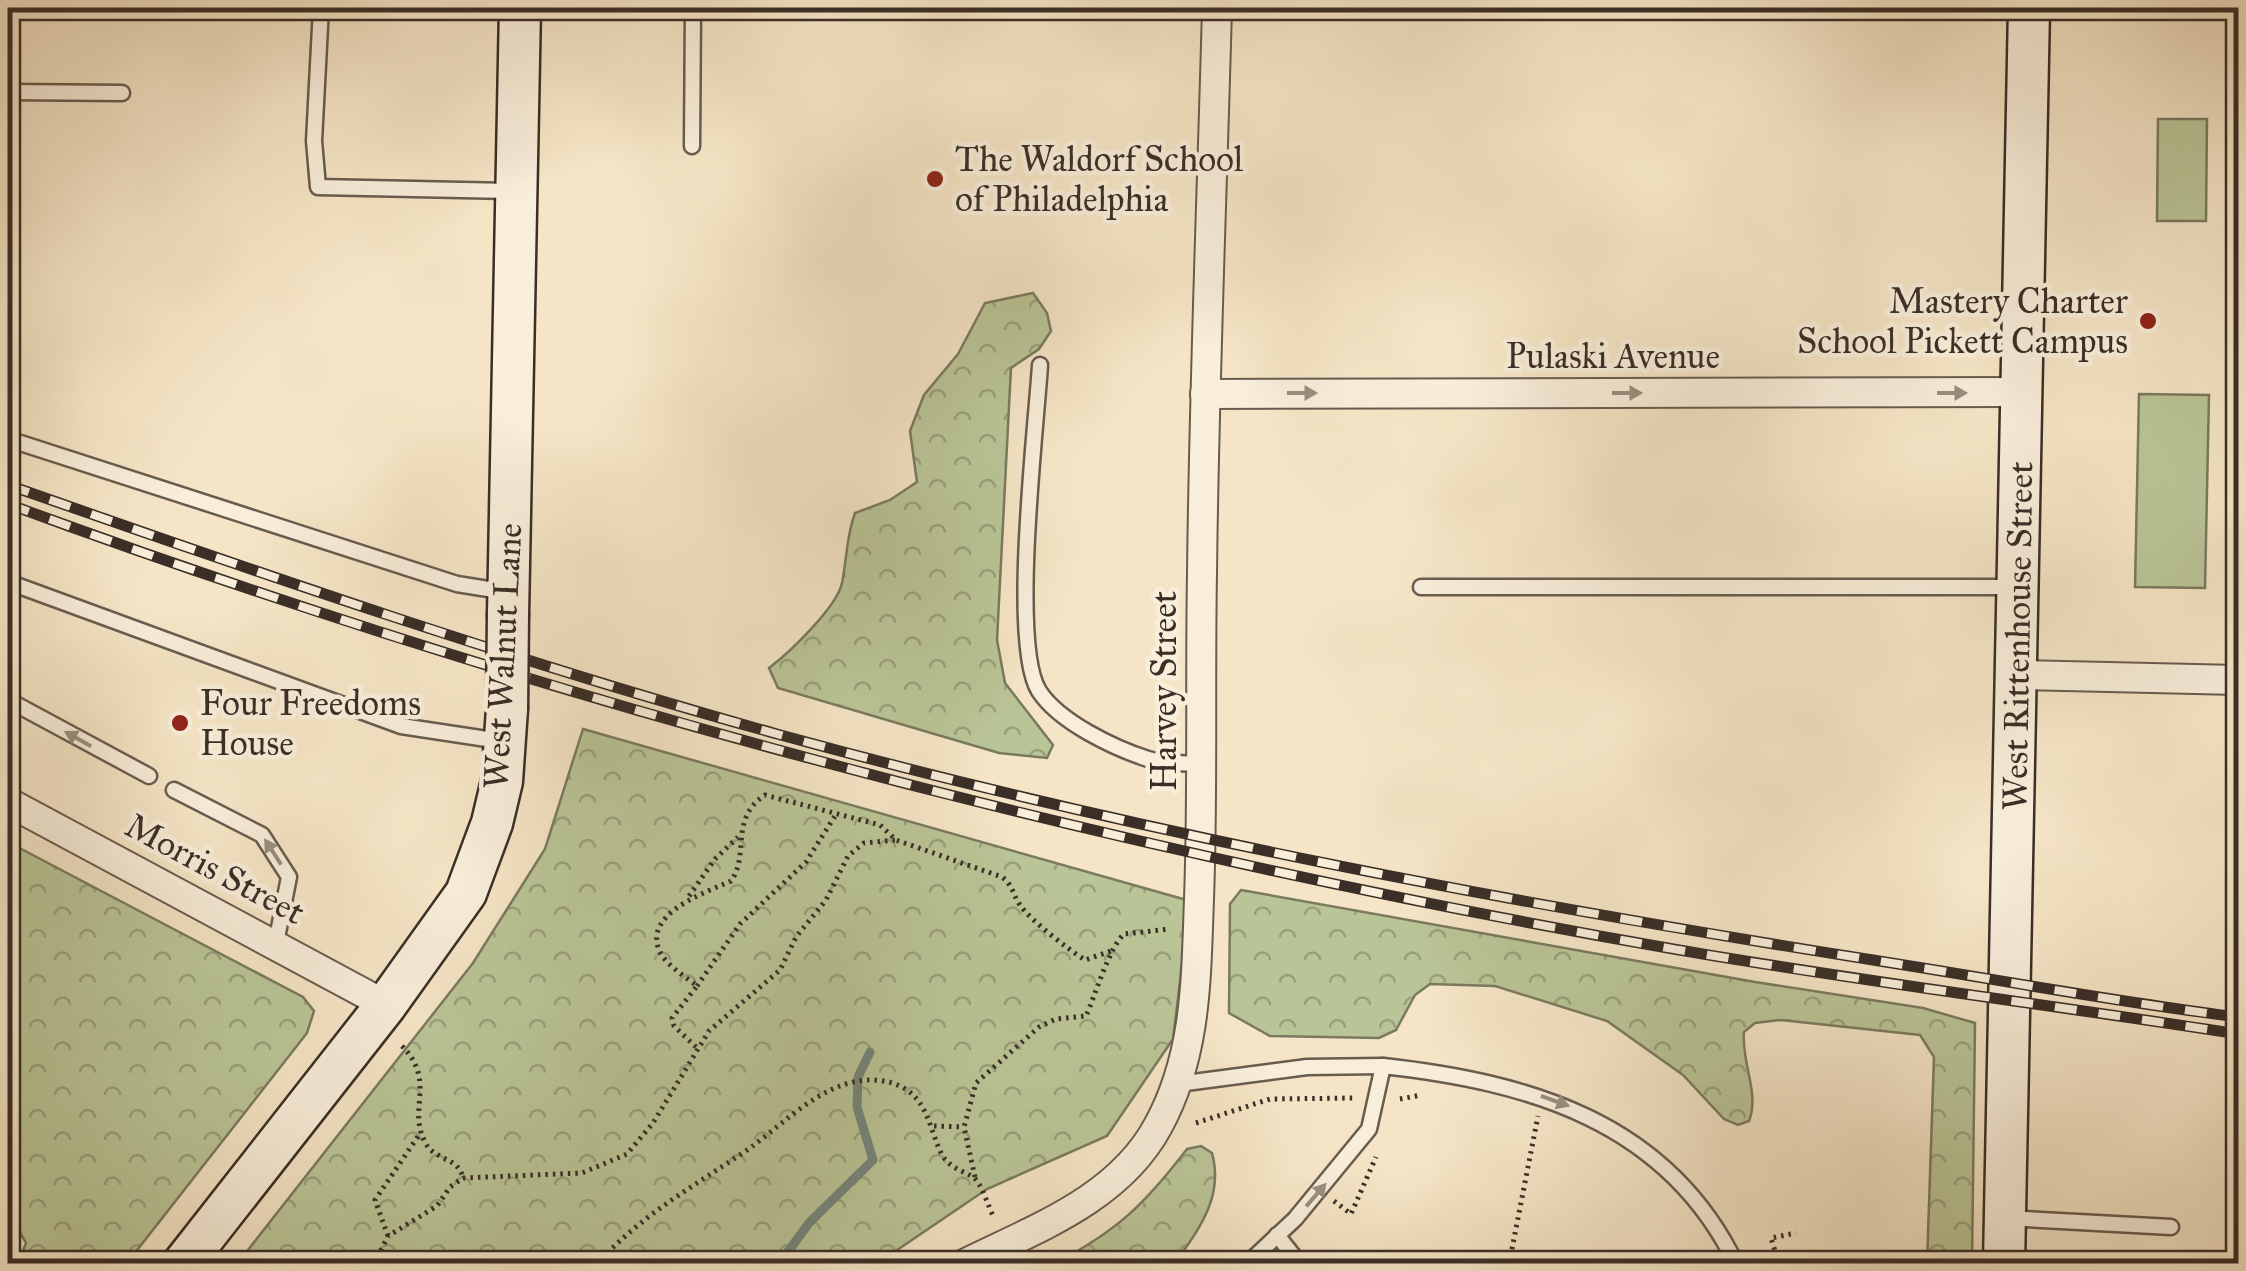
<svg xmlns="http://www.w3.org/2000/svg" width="2246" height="1271" viewBox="0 0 2246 1271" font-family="'IM FELL Great Primer',serif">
<defs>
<pattern id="forest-crowns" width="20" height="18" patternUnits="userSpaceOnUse" patternTransform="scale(2.5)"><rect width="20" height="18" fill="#bac597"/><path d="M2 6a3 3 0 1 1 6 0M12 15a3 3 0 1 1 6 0" fill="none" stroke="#98a07b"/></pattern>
</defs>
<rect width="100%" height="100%" fill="#f5e5c6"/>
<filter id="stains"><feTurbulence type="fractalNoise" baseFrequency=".002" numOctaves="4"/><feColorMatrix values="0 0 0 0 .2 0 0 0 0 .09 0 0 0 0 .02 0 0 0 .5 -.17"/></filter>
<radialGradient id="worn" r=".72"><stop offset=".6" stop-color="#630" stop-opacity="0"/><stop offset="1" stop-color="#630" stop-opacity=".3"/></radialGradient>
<!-- green -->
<g fill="#bac597" stroke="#7a7a5f" stroke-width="2.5">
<polygon points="2158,119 2207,119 2206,221 2157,221"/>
<polygon points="2139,394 2209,395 2205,588 2135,587"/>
</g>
<!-- forest -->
<g fill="url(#forest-crowns)" stroke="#7a7a5f" stroke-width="2.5">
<path d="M1033,293l14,20 4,18 -12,18 -28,19 -14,272 8,43 48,62 -6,13 -48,-5 -221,-65 -9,-20c20,-15 68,-61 73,-85 5,-24 4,-46 13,-70l35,-13 27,-18 -7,-51 14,-36 34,-41 27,-51z"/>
<polygon points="583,729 1190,901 1173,1039 1107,1136 987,1189 878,1263 237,1264 473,963 545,849"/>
<polygon points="8,842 303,997 314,1011 307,1033 127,1263 18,1263 26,1243 8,1211"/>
<path d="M1241,890l514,92 168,26 52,15 -3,240h-45l7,-206 -14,-22 -139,-15 -26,3 -11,9c-3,31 16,61 5,89l-11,4 -14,-6 -41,-44 -76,-54 -112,-35 -65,-2 -15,11 -19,35 -17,8 -109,-2 -41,-23 1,-109z"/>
<path d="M1201,1146l11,7c12,44 -13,76 -37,110h-119c62,-33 88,-58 131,-114z"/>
</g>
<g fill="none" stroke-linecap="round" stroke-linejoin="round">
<!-- stream -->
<polyline stroke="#75857c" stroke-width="9" points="779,1264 809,1223 873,1160 857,1107 858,1077 870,1052"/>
<!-- lane casing -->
<g stroke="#695c4f" stroke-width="19">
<g id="lane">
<polyline points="321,8 314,141 318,187 513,191"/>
<polyline points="8,92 122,93"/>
<polyline points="692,146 693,8"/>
<path d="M1040,365c-4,64 -30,280 -1,326 20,31 75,57 109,68 16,5 36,4 53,5"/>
<polyline points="8,439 457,584 507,592"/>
<polyline points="8,582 401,726 500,741"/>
<polyline points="1421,587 2015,587"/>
<polyline points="8,700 149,776"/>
<polyline points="174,790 262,835 289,877 276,943"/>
<polyline points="1178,1084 1307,1067 1383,1066"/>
<polyline points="2006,1218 2171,1227"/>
<polyline points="1277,1235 1300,1264"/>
<path d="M1247,1264l48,-45 74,-90 14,-63c145,16 284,55 353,198"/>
</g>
</g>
<!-- street casing -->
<g stroke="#695c4f" stroke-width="32">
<g id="street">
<polyline points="1205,394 2022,392"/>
<polyline points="2017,675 2238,680"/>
<polyline points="8,802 386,1005"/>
<path d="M964,1264c70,-35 154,-64 194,-138 39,-71 38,-148 41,-227 4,-109 1,-217 3,-325 2,-189 10,-378 15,-566"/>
</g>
</g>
<!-- secondary casing -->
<g stroke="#3a2e27" stroke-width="45">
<g id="secondary">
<polyline points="508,614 520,8"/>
<polyline points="183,1264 386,1005 466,893 492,823 502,781 507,709"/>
<polyline points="2004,1264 2029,8"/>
</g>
</g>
<!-- path -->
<g stroke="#3a2e27" stroke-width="5" stroke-dasharray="2.5 5" stroke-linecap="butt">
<polyline points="689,896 715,859 738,837"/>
<polyline points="697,986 740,924 806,862 835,816"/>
<path d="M402,1046c35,36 5,62 23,96 9,19 33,14 38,36"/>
<path d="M696,1047l-22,-21 -2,-8 25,-32c-11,-9 -28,-19 -36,-32 -22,-40 46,-62 70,-73 19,-26 -2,-63 34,-86l115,30 16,15 106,37c11,8 11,18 18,28 11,16 48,44 65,55l29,-10"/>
<polyline points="1400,1099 1421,1095"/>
<polyline points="1196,1123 1270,1099 1354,1098"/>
<polyline points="934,1126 964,1127"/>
<path d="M975,1177l-11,-50 12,-44 63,-56 17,-8 30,-3c9,-20 23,-68 38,-82l46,-5"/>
<polyline points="1334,1201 1351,1214 1376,1157"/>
<polyline points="388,1236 375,1200 421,1132"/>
<polyline points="374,1264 388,1236 437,1206 450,1187 463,1178 582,1173 627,1154 653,1123 709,1031 780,970 796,937 826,900 848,856 864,843 896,840"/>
<path d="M597,1264c45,-50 99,-79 153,-116 40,-29 86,-81 142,-65 36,11 36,44 50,72 8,13 19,15 31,22 9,7 15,29 21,41"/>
<polyline points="1509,1264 1538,1116"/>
<polyline points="1779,1264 1771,1238 1796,1233"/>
</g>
<!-- lane -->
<use href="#lane" stroke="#f8eeda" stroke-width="14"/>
<!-- street -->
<use href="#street" stroke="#f8eeda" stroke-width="28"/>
<!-- secondary -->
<use href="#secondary" stroke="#f8eeda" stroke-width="40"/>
<!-- rail casing -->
<g stroke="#3a2e27" stroke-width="11">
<g id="rail">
<path d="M8,485c254,89 509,177 769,249 360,99 728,168 1096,226 122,19 243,42 365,57"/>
<path d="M8,504c541,199 1102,347 1671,446 186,32 373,55 559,84"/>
</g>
</g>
<!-- rail -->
<use href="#rail" stroke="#f8eeda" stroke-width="8" stroke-dasharray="22" stroke-linecap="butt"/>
<!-- secondary-bridge casing -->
<g stroke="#3a2e27" stroke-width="45" stroke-linecap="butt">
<polyline id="secondary-bridge" points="507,709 508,614"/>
</g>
<!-- secondary-bridge -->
<use href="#secondary-bridge" stroke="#f8eeda" stroke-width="40"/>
</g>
<!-- one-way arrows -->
<defs><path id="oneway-solid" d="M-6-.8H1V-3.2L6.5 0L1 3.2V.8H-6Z" transform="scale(2.5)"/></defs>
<g fill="#998e80">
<use href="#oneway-solid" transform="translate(1302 393)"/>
<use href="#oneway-solid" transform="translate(1627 393)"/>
<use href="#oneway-solid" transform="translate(1952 393)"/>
<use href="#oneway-solid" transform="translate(78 739) rotate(-151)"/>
<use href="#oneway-solid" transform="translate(273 852) rotate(-123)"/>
<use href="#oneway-solid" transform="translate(1555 1101) rotate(20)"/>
<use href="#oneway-solid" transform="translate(1316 1195) rotate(-49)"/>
</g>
<!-- markers -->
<g fill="#8f2418" stroke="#f8eeda" stroke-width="4">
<circle cx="935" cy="179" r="10"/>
<circle cx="2148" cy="321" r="10"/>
<circle cx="180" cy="723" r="10"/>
</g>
<g text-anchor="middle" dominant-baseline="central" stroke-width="9" stroke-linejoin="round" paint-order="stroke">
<!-- poi labels -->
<g font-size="35" fill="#3a2e27" stroke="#f8eeda" text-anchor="start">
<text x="955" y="159">The Waldorf School<tspan x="955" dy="40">of Philadelphia</tspan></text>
<text x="2128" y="301" text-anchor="end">Mastery Charter<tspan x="2128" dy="40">School Pickett Campus</tspan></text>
<text x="200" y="703">Four Freedoms<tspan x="200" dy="40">House</tspan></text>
</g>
<!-- street labels -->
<g font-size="35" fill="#3a2e27" stroke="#f8eeda">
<text x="1613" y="356">Pulaski Avenue</text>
<text transform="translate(2018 636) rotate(-89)">West Rittenhouse Street</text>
<text transform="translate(503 656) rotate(-87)">West Walnut Lane</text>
<text transform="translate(1164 691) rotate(-90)">Harvey Street</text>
<text transform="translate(215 869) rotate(28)">Morris Street</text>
</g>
</g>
<!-- margin -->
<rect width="2246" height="1271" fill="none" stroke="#f5e5c6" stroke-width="40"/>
<rect x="10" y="10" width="2226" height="1251" fill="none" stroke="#3a2e27" stroke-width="5"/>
<rect x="20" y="20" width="2206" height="1231" fill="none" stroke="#3a2e27" stroke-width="2.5"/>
<rect width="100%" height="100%" filter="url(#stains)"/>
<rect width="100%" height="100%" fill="url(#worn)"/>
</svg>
